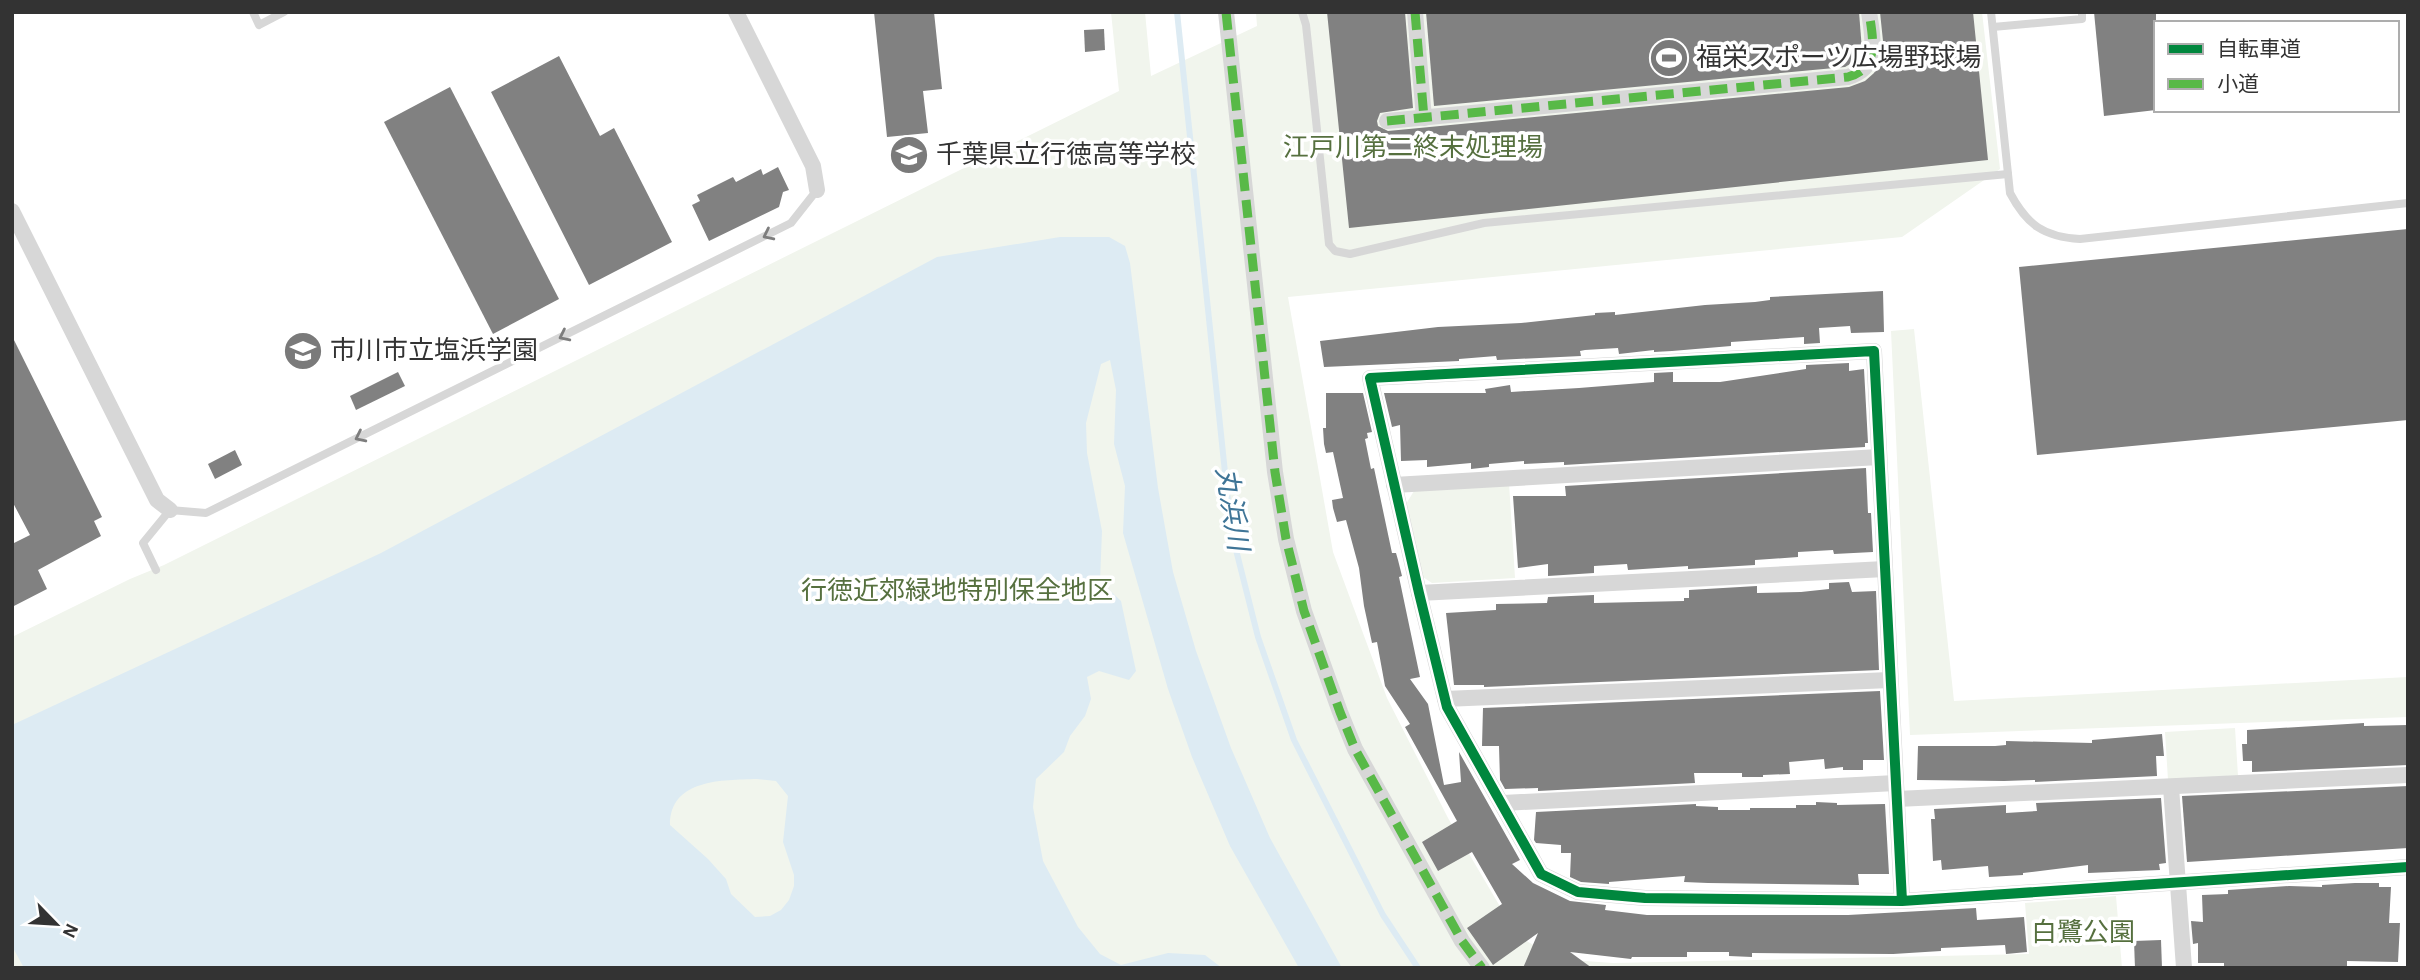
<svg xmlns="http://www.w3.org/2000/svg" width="2420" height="980" viewBox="0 0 2420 980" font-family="'Alegreya Sans','Noto Sans JP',sans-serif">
<rect width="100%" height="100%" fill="#fff"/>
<!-- green -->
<g fill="#f1f5ed">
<polygon points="1111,12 1145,12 1151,76 1257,26 1256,12 1982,12 2000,169 1902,237 1288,297 1333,552 1387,698 1448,818 1505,915 1525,940 1557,959 1613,963 2029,954 2025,903 2116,896 2122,968 12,968 12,637 130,579 164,565 1119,91"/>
<polygon points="1914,329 1954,701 2408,677 2408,717 1910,735 1891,331"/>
<polygon points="1509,483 1515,578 1432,583 1423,577 1406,504 1414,491"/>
<polygon points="2235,728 2238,776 2168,780 2165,732"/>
</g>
<!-- water -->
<path fill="#ddebf3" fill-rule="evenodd" d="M1060,237h49l16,9 5,17 28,225 15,84 23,79 35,97 39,90 72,130h-43l-69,-122 -38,-89 -24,-68 -45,-156 2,-47 -11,-42 2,-54 -6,-30 -9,4 -15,59 1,30 15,78 -2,50 21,20 15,70 -7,9 -30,-9 -12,6 4,22 -6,17 -15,20 -6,16 -28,27 -3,28 10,54 35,66 22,27 21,11 47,-12 37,2 17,13h-1198l-12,-22v-221l369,-172 556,-296zM757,779l19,2 12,15 -5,46 11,33v11l-5,14 -8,10 -11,6 -15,1 -24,-23 -5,-15 -18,-20 -38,-34c0,-46 52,-45 87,-46z"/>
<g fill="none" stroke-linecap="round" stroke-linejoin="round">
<!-- stream -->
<polyline stroke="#ddebf3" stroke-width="6" points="1177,12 1231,530 1258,637 1294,740 1383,915 1418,968"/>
</g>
<!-- building -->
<g fill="#818181">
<polygon points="874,12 934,12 942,89 923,91 928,133 887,137"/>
<polygon points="1327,12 1405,12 1413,108 1380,113 1377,121 1378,126 1388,131 1849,87 1865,81 1874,73 1880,63 1883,41 1880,12 1973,12 1988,160 1349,228"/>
<polygon points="1426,12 1859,12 1862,50 1857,60 1845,67 1434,106"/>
<polygon points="2094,12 2156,12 2156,110 2104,116"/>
<polygon points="1104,29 1105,50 1085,52 1084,30"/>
<polygon points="559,56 600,136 614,128 672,242 589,285 491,92"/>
<polygon points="450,87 559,299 493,334 384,122"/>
<polygon points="778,167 789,190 783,192 779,207 709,241 692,205 700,201 697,195 733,177 736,182 761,169 763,175"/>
<polygon points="2408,229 2408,420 2037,455 2019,267"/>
<polygon points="1883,291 1884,332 1851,333 1850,326 1819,328 1820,343 1804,344 1804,337 1731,342 1731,346 1672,351 1654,352 1654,350 1619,354 1618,348 1585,350 1580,351 1581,356 1497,360 1496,356 1459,359 1459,361 1324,367 1320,341 1438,327 1521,323 1595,315 1595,313 1615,312 1615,315 1705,305 1755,302 1770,300 1770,297"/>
<polygon points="12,336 102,517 94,521 101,536 38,570 47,589 12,607 12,544 30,535 12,501"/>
<polygon points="1849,363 1849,371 1864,369 1868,443 1865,443 1865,447 1564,465 1564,462 1524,464 1524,461 1489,464 1489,467 1471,469 1471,463 1427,467 1427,460 1401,461 1400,425 1392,427 1384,393 1486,393 1485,389 1510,385 1511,392 1579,388 1654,382 1654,373 1673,372 1673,382 1720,382 1806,369 1806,365"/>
<polygon points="398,372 405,386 356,410 350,396"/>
<polygon points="1326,393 1363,393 1372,432 1367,433 1368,438 1365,439 1371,469 1374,468 1392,553 1396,553 1398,560 1402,576 1399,577 1420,677 1410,679 1428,704 1444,785 1461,782 1459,752 1520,860 1512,864 1533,883 1570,901 1606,905 1605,910 1647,915 1848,915 1976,908 1977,920 2024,917 2027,952 2006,954 2005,945 1941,948 1941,951 1893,954 1752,953 1752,957 1729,956 1729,952 1687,952 1687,957 1632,957 1631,959 1570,952 1592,968 1523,968 1538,933 1493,965 1467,928 1502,904 1472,852 1438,871 1422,842 1457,821 1405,727 1410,724 1385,686 1377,642 1372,643 1364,606 1359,568 1346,520 1337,522 1333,508 1332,500 1343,498 1333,452 1326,453 1324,444 1323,428 1326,428"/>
<polygon points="235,450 242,465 215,479 208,464"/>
<polygon points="1866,468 1868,513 1871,513 1873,552 1834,554 1833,550 1798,552 1798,557 1755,560 1755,565 1688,569 1688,566 1628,570 1627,564 1594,566 1594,573 1548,576 1548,564 1518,568 1513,496 1566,496 1565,486"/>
<polygon points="1849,582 1852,592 1876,591 1879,670 1484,687 1484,685 1454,685 1446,613 1496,610 1496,604 1547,603 1548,597 1594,595 1594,603 1684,601 1684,598 1689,598 1689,590 1757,586 1757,593 1801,592 1829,589 1829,583"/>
<polygon points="1880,691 1884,760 1863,760 1863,770 1843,770 1843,767 1825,769 1824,759 1789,762 1790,774 1763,775 1763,777 1742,777 1742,773 1694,773 1695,783 1538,791 1538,788 1505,789 1500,780 1499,746 1482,746 1483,708"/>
<polygon points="2364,723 2364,726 2408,725 2408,765 2252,772 2252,761 2243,761 2242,744 2247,744 2247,730"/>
<polygon points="2162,734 2164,756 2156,756 2157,776 2035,782 2035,780 2004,781 1917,780 1918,746 1995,746 2006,745 2006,741 2092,743 2092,740"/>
<polygon points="2408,786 2408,848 2187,862 2182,796"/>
<polygon points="2161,798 2166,863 2159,864 2160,870 2088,873 2088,865 2023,873 2023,875 1989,877 1988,866 1942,870 1941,860 1933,861 1931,819 1935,819 1934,809 2006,805 2006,813 2037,811 2036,803"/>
<polygon points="1816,802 1837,803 1837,805 1885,804 1889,874 1858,874 1859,885 1708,883 1684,882 1685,876 1609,882 1609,884 1581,882 1570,877 1571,853 1561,853 1561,845 1536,843 1534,840 1536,812 1696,804 1696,806 1718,807 1718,810 1750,810 1750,808 1796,808 1796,805 1816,805"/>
<polygon points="2355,883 2379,883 2379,887 2391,887 2389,923 2400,923 2398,962 2347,961 2347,966 2224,966 2224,963 2198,963 2198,943 2193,944 2191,921 2203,922 2202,895 2228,894 2228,890 2289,886 2322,887 2322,885"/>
<polygon points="2161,940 2162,968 2135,968 2134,941"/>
</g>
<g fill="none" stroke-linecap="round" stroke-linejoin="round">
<!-- lane -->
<g stroke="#d7d7d7" stroke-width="8">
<polyline points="253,12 259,25 284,12"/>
<polyline points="1302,12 1306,25 1329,244 1335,251 1350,254 1484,223 2008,174"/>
<path d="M1991,12l19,181c17,32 34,44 70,46l328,-36"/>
<polyline points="1993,27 2082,19 2082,12"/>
<polyline points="156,570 143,543 170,510 206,513 791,223 817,190"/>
</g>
<!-- street -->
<g stroke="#d7d7d7" stroke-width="16">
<polyline points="736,12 813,166 817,190"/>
<polyline points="1226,12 1275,472 1286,539 1304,611 1340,712 1355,749 1462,941 1482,968"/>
<polyline points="1415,12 1424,118"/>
<path d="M1387,121l461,-44c32,-9 25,-38 21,-65"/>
<polyline points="12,211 157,500 170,510"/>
<polyline points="1394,485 1879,457"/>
<polyline points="1419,593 1885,569"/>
<polyline points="1445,699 1890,680"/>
<polyline points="2171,787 2184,968"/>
<polyline points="1897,799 2408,775"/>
<polyline points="1503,803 1896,783"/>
<polyline points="1902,901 1874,351 1370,378 1419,593 1447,707 1541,874 1578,892 1645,898 1902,901 2408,867"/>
</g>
<!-- quiet -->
<g stroke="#58b947" stroke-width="9" stroke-dasharray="18 9" stroke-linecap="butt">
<polyline points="1226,12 1275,472 1286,539 1304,611 1340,712 1355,749 1462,941 1482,968"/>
<polyline points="1415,12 1424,118"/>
<path d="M1387,121l461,-44c32,-9 25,-38 21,-65"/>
</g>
<!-- cycleway casing -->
<g stroke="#fff" stroke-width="15">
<polyline id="cycleway" points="1902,901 1874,351 1370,378 1419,593 1447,707 1541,874 1578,892 1645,898 1902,901 2408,867"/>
</g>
<!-- cycleway -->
<use href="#cycleway" stroke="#00873e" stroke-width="10"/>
</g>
<!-- one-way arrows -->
<defs><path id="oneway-chevron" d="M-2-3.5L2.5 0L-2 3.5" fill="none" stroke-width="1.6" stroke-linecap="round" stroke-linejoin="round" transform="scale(1.75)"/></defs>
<g stroke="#7d7d7d">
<use href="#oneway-chevron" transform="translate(768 235) rotate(154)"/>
<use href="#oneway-chevron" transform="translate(564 336) rotate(154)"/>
<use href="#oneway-chevron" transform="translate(360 437) rotate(154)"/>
</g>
<!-- icons -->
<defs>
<g id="stadium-disc" transform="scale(2.0125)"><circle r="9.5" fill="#7a7a7a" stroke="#fff"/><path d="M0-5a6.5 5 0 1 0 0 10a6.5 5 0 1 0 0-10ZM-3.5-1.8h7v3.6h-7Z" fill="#fff"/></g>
<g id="school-disc" transform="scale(2.0125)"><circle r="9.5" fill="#7a7a7a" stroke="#fff"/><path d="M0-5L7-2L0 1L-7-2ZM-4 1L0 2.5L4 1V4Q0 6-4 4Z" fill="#fff"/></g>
</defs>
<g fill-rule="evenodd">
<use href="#stadium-disc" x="1669" y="58"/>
<use href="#school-disc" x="909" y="155"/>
<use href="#school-disc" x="303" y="351"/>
</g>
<g text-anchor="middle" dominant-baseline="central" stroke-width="7" stroke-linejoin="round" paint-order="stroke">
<!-- poi labels -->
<g font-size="26" fill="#333" stroke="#fff" text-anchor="start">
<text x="1696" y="58">福栄スポーツ広場野球場</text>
<text x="936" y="155">千葉県立行徳高等学校</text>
<text x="330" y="351">市川市立塩浜学園</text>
</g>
<!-- park labels -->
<g font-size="26" fill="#56703f" stroke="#fff">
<text x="1413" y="148">江戸川第二終末処理場</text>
<text x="957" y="591">行徳近郊緑地特別保全地区</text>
<text x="2083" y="933">白鷺公園</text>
</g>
<!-- water labels -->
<g font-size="28" font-style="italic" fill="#3f7597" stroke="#fff">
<text transform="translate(1231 509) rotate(81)">丸浜川</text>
</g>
</g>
<!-- border -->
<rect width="2420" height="980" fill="none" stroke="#333333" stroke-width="28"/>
<!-- legend -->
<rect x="2154" y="21" width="245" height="91" fill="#ffffff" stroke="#adadad" stroke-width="2"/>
<rect x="2168" y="44" width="35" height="10" fill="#00873e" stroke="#adadad" stroke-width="2"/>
<text x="2217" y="56" font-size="21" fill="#333333">自転車道</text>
<rect x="2168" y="79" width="35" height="10" fill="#58b947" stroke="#adadad" stroke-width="2"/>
<text x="2217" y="91" font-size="21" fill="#333333">小道</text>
<!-- north arrow -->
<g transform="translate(56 924) rotate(115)" stroke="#ffffff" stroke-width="5" paint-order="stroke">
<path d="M0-5L12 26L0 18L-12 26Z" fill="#333333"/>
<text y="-10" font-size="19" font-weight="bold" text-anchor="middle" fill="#333333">N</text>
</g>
</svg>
